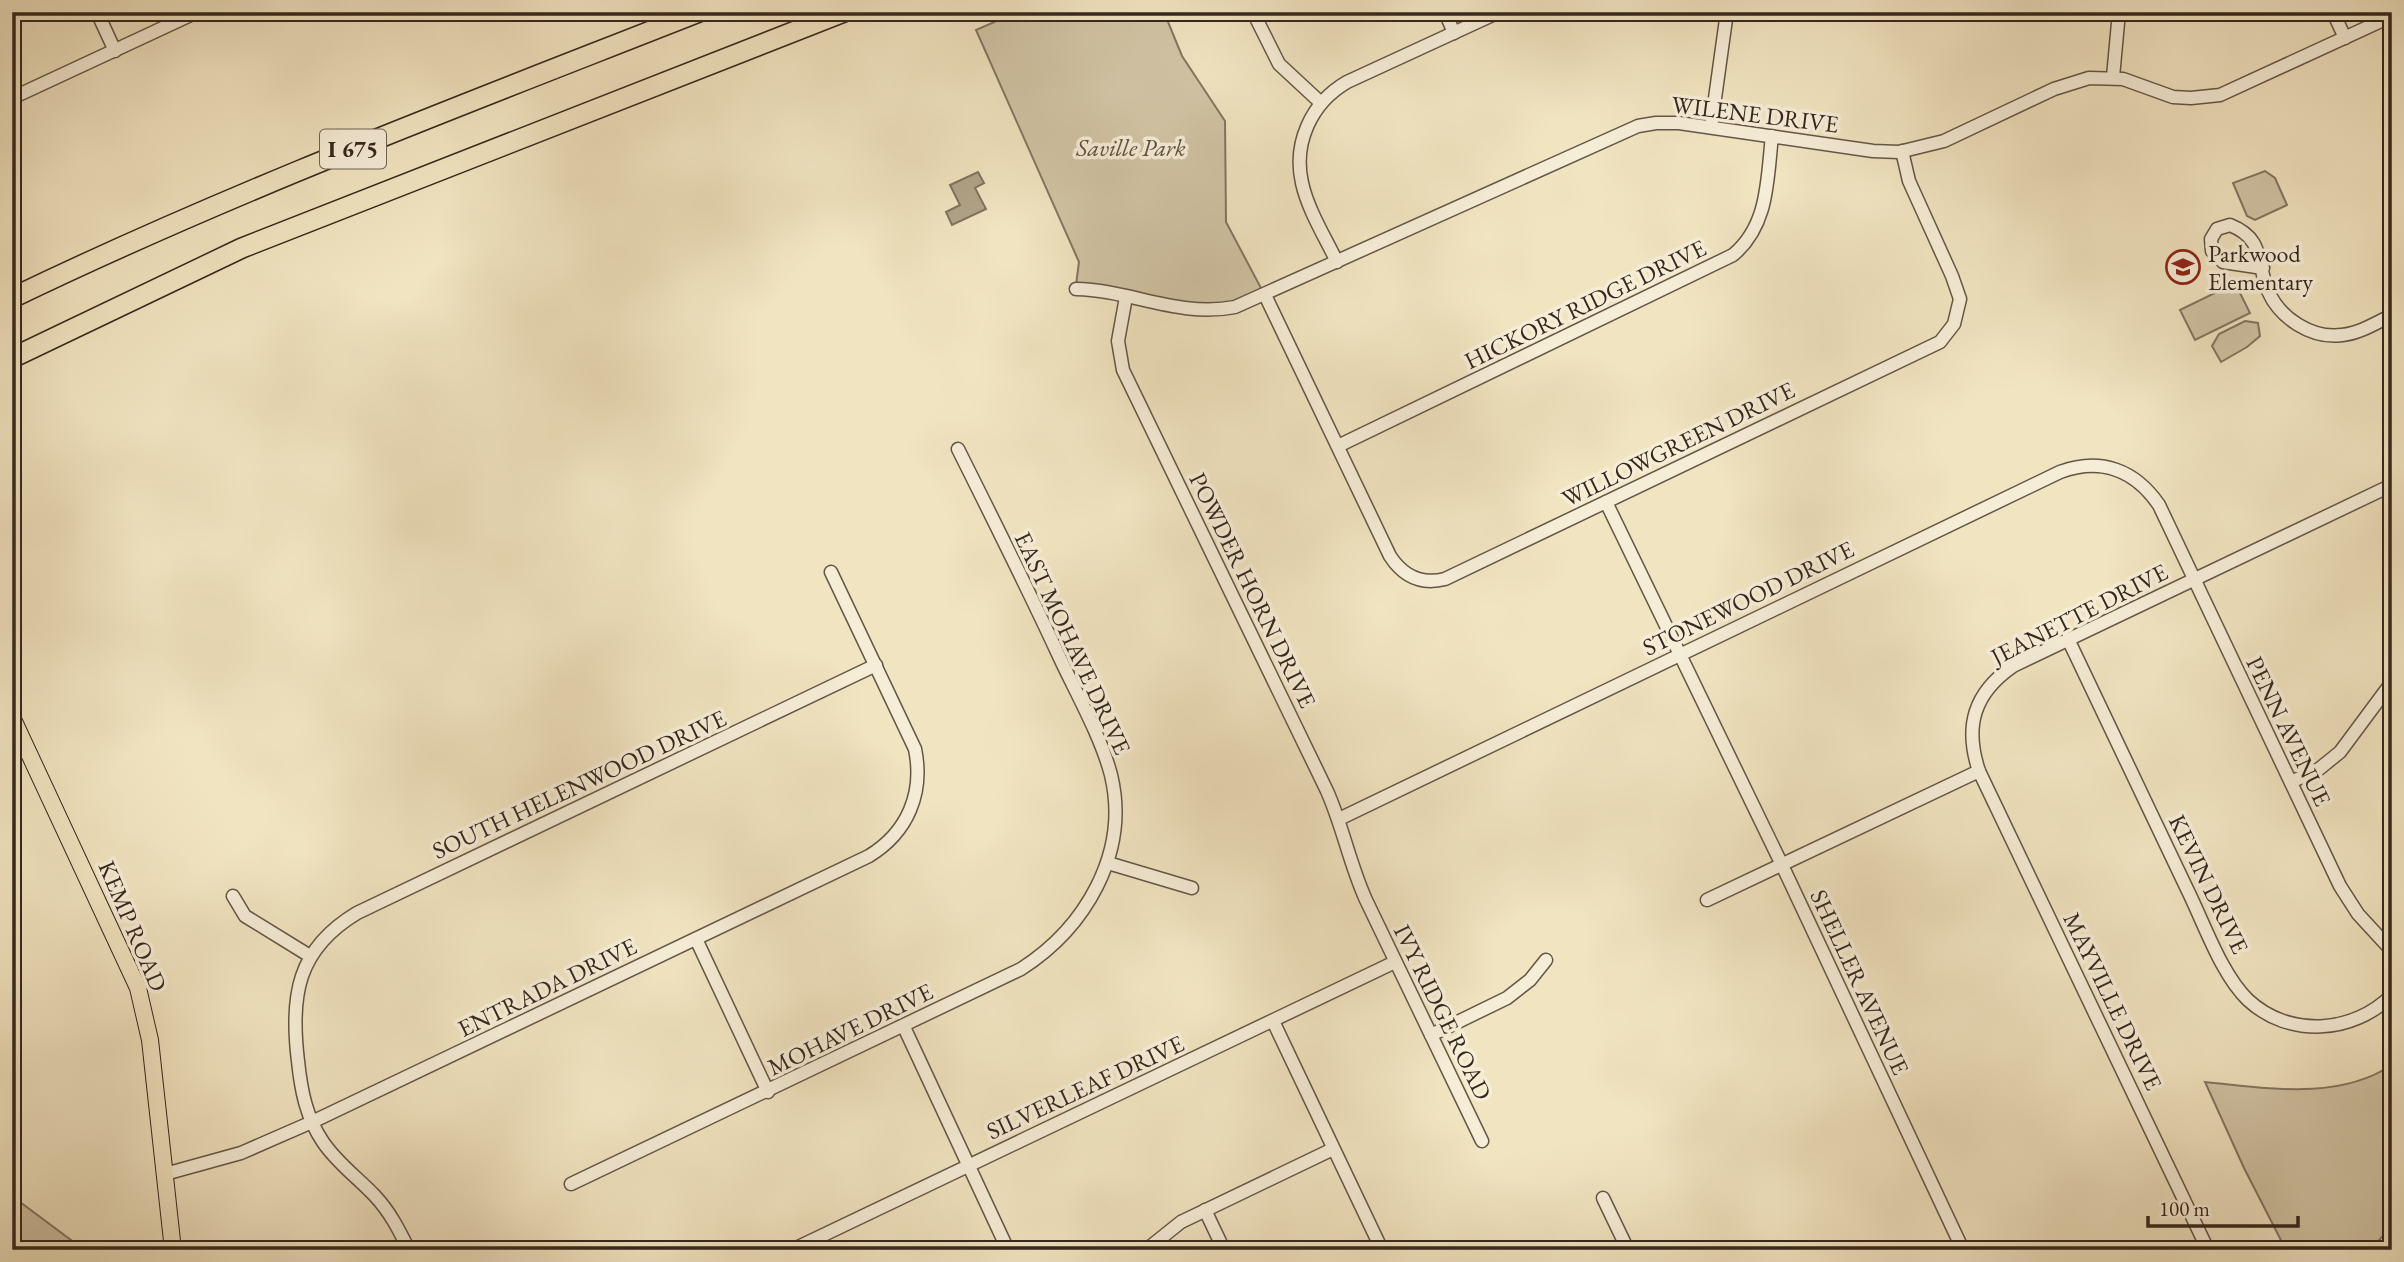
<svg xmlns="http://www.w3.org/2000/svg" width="2404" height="1262" viewBox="0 0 2404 1262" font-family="'EB Garamond',serif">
<rect width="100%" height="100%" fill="#f1e4c1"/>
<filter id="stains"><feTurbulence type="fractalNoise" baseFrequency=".00286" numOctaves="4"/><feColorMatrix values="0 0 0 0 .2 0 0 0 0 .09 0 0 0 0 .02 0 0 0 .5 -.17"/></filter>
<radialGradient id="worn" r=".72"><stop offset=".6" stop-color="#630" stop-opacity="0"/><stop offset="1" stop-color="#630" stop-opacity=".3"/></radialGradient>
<!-- green -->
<g fill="#d1c4a5" stroke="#837661" stroke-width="2">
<polygon points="1017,12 1164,12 1182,56 1225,121 1226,222 1262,290 1232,302 1205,305 1076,285 1079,262 976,30"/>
<polygon points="2265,171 2275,178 2287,205 2255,220 2247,216 2233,183"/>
<polygon points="2235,283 2250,313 2195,340 2180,310"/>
<polygon points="2245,321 2258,323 2260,336 2247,347 2221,362 2212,346 2219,334"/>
<path d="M2392,1065v164l-6,3 -15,18h-85l-42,-82 -39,-86c62,6 132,19 187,-17z"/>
<polygon points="12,1196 83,1249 83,1250 12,1250"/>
</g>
<!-- water -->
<polygon fill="#b1a489" stroke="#7f725e" stroke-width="2" points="978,172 984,183 975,188 986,209 952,225 946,212 960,205 950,185"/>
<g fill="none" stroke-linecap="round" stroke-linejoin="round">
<!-- minor casing -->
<g stroke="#645646" stroke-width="15">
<g id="minor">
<polyline points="97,12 115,51"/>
<polyline points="1253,12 1279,64 1321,103"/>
<polyline points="1445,12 1454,33"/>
<polyline points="2333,12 2345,38"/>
<polyline points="2113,77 2119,12"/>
<polyline points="12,98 197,12"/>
<polyline points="1711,127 1727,12"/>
<path d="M1337,262c-12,-25 -29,-52 -35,-79 -9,-40 9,-80 45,-101l152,-70"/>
<path d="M2263,268l-40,-6 -11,-11 -1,-12 6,-10 13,-4c35,14 26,37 38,66 12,27 43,48 74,44 18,-2 34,-12 50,-20"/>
<path d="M1076,289c54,1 103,29 159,18l403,-181 18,-3h23l194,28 26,1 45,-11 110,-52 35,-11 34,1 50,18 18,1 29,-3 172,-79"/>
<path d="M1265,295l125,261c13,20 31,29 55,23l495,-237 14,-18 6,-25 -8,-23 -43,-95 -7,-30"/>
<path d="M1126,297l-8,44 5,29 204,421c16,36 23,74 39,109l116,241"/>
<path d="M1338,446l395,-191c36,-30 34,-76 39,-119"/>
<polyline points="1606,502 1782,865 1963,1250"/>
<path d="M2068,639c40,83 79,167 119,250 17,34 34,85 61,111 41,38 105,34 144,-5"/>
<polyline points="2291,782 2319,769 2340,752 2392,682"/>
<path d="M1339,819l721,-347c41,-15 75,-2 99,33l181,381 18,28 34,37"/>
<polyline points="1108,863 1192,888"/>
<polyline points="233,896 245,916 310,956"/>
<polyline points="1707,900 1979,771"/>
<polyline points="696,939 768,1092"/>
<polyline points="1273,1021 1382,1250"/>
<polyline points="904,1027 1008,1250"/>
<polyline points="1431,1035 1507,998 1530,980 1546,960"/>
<path d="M165,1174l76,-21 71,-31 557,-266c39,-24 55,-63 46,-107l-84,-177"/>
<path d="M571,1184l450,-215c64,-41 109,-116 90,-194 -10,-39 -36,-84 -53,-121 -32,-69 -66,-137 -100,-205"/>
<polyline points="1603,1198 1628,1250"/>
<polyline points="1205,1210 1224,1250"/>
<path d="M409,1250c-10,-20 -19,-38 -34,-54 -18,-19 -38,-33 -52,-54 -17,-25 -22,-52 -25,-81 -8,-65 -1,-112 59,-148l519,-248"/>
<polyline points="792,1250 1395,962"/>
<polyline points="1146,1250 1181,1222 1333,1149"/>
<path d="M2208,1250l-229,-479c-15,-45 -5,-78 34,-105l379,-181"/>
</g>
</g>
<!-- major casing -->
<g stroke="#35271d" stroke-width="18">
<polyline id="major" points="12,717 138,988 150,1040 173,1250"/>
</g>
<!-- highway casing -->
<g stroke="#35271d" stroke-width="22">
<g id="highway">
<path d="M12,298c224,-108 456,-195 687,-286"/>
<polyline points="12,358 242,248 844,12"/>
</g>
</g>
<!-- minor -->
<use href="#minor" stroke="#f6edd7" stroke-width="12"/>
<!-- major -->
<use href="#major" stroke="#f1e4c1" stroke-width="16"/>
<!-- highway -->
<use href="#highway" stroke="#f1e4c1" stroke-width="19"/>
</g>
<!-- icons -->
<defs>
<g id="school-ring" transform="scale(1.75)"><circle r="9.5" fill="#f6edd7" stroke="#8f2418" stroke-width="1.5"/><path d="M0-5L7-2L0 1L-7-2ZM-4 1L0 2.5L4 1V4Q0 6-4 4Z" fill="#8f2418"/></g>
</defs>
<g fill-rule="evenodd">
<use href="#school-ring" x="2183" y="267"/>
</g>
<g text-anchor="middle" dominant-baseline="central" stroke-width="7" stroke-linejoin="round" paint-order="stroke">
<!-- shield labels -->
<rect fill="#f6edd7" stroke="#6f6255" stroke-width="2" x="320" y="129.5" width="66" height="39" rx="5"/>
<g font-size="23" font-weight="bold" fill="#35271d">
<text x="353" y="149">I 675</text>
</g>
<!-- street labels -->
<g font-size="24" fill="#35271d" stroke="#f6edd7">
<text transform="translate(1755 114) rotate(7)">WILENE DRIVE</text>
<text transform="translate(1585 304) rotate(-26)">HICKORY RIDGE DRIVE</text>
<text transform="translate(1678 444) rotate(-26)">WILLOWGREEN DRIVE</text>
<text transform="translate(1253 590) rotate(64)">POWDER HORN DRIVE</text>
<text transform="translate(1748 598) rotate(-26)">STONEWOOD DRIVE</text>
<text transform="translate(2079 614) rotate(-27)">JEANETTE DRIVE</text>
<text transform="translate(1073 643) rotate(65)">EAST MOHAVE DRIVE</text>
<text transform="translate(2289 731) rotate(64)">PENN AVENUE</text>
<text transform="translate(579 784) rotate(-25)">SOUTH HELENWOOD DRIVE</text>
<text transform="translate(2209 884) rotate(64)">KEVIN DRIVE</text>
<text transform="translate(133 926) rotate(67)">KEMP ROAD</text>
<text transform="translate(1860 982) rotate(65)">SHELLER AVENUE</text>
<text transform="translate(547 987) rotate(-26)">ENTRADA DRIVE</text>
<text transform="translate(2113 1001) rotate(64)">MAYVILLE DRIVE</text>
<text transform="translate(1443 1012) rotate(64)">IVY RIDGE ROAD</text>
<text transform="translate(850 1029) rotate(-26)">MOHAVE DRIVE</text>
<text transform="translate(1085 1087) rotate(-25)">SILVERLEAF DRIVE</text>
</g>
<!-- park labels -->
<g font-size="24" font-style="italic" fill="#5c4e3f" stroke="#f6edd7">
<text x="1131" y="147">Saville Park</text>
</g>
<!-- poi labels -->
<g font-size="24" fill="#35271d" stroke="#f6edd7" text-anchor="start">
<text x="2208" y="253">Parkwood<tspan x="2208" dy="28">Elementary</tspan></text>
</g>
</g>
<!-- margin -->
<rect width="2404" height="1262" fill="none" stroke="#f1e4c1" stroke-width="42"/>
<rect x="14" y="14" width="2376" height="1234" fill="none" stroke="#35271d" stroke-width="3.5"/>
<rect x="21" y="21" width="2362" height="1220" fill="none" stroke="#35271d" stroke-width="2"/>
<!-- scale -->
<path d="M2148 1216v10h150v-10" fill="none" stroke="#35271d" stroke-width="3.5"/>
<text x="2159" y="1216" font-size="21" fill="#35271d" stroke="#f6edd7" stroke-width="5" paint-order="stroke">100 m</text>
<rect width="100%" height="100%" filter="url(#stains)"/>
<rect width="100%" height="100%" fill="url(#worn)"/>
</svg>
